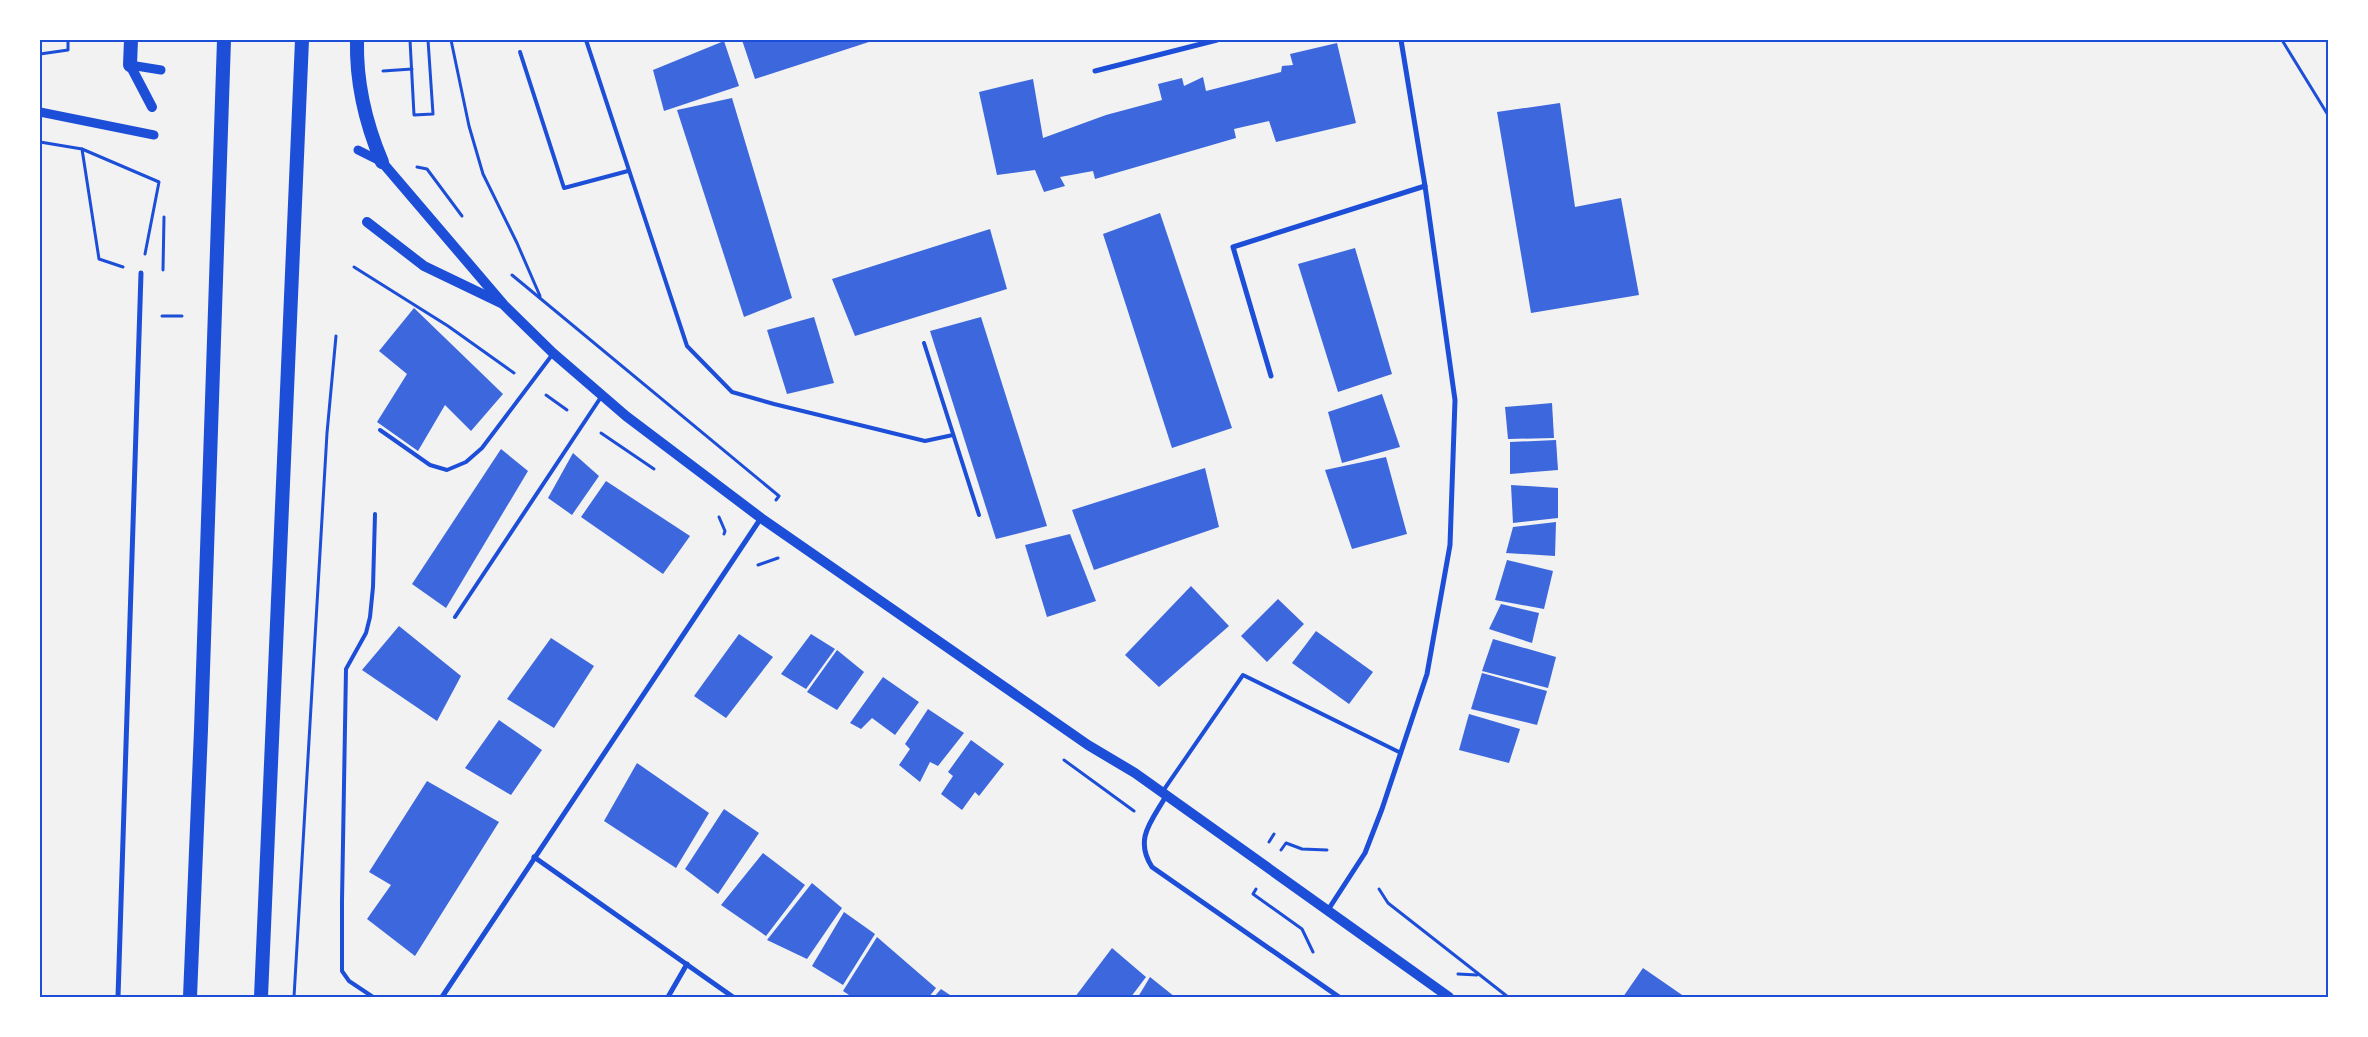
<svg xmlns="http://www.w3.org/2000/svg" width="2368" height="1037" viewBox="0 0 2368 1037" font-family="'Golos Text',sans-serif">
<rect width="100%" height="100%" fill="#f2f2f2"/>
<!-- building -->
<g fill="#3d67dc">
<polygon points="742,40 875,40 755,79"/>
<polygon points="724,41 739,86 664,111 653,70"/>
<polygon points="1337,43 1356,123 1276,142 1269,121 1234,129 1236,138 1095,179 1093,171 1060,177 1065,186 1044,192 1035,170 997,175 979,92 1033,79 1043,138 1106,115 1162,100 1158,84 1182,78 1184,86 1203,77 1206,91 1281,72 1282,66 1293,65 1290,54"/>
<polygon points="732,98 792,298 744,317 677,110"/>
<polygon points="1560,103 1575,207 1621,198 1639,295 1531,313 1497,112"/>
<polygon points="1160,213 1232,428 1172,448 1103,234"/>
<polygon points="990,229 1007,289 855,336 832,279"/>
<polygon points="1355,248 1392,374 1338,392 1298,264"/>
<polygon points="414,308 503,394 471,431 445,405 418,451 377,422 407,374 379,351"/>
<polygon points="814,317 834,383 787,394 767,330"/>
<polygon points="981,317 1047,526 996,539 930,331"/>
<polygon points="1382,394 1400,447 1342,463 1328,412"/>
<polygon points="1552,403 1554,438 1508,439 1505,407"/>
<polygon points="1556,440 1558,470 1510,474 1510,442"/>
<polygon points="501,449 528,471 446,608 412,584"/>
<polygon points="573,453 599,476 572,515 548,498"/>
<polygon points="1386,457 1407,534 1352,549 1325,470"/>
<polygon points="1205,468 1219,527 1094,570 1072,510"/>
<polygon points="606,481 690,536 663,574 581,517"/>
<polygon points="1511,485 1558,488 1558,518 1513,523"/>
<polygon points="1556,522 1555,556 1506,553 1513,527"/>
<polygon points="1070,534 1096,601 1047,617 1025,545"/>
<polygon points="1507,560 1553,571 1544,609 1495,600"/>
<polygon points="1191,586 1229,626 1159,687 1125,655"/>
<polygon points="1278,599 1304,624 1267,662 1241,636"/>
<polygon points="1501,604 1539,613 1532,643 1489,629"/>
<polygon points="399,626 461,676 437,721 362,670"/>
<polygon points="1316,631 1373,672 1349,704 1292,663"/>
<polygon points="739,634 773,657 726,718 694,696"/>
<polygon points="811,634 835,649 806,689 781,674"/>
<polygon points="551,638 594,666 554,728 507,699"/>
<polygon points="1493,639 1556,657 1548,688 1482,671"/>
<polygon points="837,650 864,672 837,710 807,692"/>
<polygon points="1482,673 1547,691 1537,725 1471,709"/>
<polygon points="883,677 919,702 895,735 872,718 861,729 850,723"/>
<polygon points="928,709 964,733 938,766 930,762 920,782 899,765 910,749 905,744"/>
<polygon points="1469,714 1520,729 1509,763 1459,750"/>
<polygon points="499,720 542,750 511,795 465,768"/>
<polygon points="971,740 1004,764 979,796 975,792 962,810 941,794 953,776 948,772"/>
<polygon points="637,763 709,813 676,868 604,821"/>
<polygon points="427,781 499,822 415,956 367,919 391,885 369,872"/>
<polygon points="724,809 759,833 718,894 685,869"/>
<polygon points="763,853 805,885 766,936 721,905"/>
<polygon points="812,883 842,908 807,959 767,940"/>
<polygon points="844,912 875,934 843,985 812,966"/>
<polygon points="877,937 936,988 929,997 852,997 843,991"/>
<polygon points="1112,948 1146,977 1131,997 1075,997"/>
<polygon points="1643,968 1672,988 1685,997 1623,997"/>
<polygon points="1150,977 1175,997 1138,997"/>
<polygon points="941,989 953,997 934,997"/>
</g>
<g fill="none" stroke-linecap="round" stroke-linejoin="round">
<!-- path -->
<g stroke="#1d4ed8" stroke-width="3">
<polyline points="410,40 414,115 433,114 428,40"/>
<polyline points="451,40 469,126 483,174 517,243 540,296"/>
<polyline points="2282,40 2328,115"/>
<polyline points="40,54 68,50 68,40"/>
<polyline points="383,71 412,69"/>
<polyline points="40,142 82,149 99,259 123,267"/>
<polyline points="82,149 159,182 145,254"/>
<polyline points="417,167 427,169 462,216"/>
<polyline points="354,267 448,326 514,373"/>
<polyline points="163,270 164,217"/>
<polyline points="512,275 779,496 776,500"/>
<polyline points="162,316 182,316"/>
<polyline points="546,395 567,410"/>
<polyline points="601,433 654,469"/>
<polyline points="719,517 725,531 724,534"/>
<polyline points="758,565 778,558"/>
<polyline points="1064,760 1134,811"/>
<polyline points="1269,842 1274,834"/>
<polyline points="1281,850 1286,843 1302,849 1327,850"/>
<polyline points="1256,889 1253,894 1302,929 1313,952"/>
<polyline points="1379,889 1388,903 1508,997"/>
<polyline points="1458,974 1477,975"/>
<polyline points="294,997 327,433 336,336"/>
</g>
<!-- service -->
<g stroke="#1d4ed8" stroke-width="4">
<polyline points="586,40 687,346 732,392 774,404 925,441 953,435"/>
<polyline points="520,52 564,188 628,171"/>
<polyline points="924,343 979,515"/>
<polyline points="380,430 430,465 447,470 466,462 482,448 552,355"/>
<polyline points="455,617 601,397"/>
<polyline points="1163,791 1243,675 1401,753"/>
<polyline points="373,997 349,981 342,971 342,901 346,669 366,633 370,617 373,587 375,514"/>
</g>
<!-- minor -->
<g stroke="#1d4ed8" stroke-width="5">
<polyline points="1095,71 1217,40"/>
<polyline points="1271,376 1233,247 1425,186"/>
<path d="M1166,796c-15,26 -32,43 -14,71l187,130"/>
<polyline points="534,857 733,997"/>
<polyline points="1328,910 1365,853 1382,809 1427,674 1450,545 1455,400 1425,186 1401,40"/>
<polyline points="118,997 141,273"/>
<polyline points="442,997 761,518"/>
<polyline points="668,997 687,964"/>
</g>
<!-- tertiary -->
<g stroke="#1d4ed8" stroke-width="9">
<polyline points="130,65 161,70"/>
<polyline points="40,112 154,135"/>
<polyline points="358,150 382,162"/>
</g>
<!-- secondary -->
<g stroke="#1d4ed8" stroke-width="10">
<polyline points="130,65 152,107"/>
<polyline points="382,162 504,305 553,353 626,416 761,518 1088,745 1135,773 1449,997"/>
<polyline points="367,222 424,266 501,303"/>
</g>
<!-- trunk -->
<g stroke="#1d4ed8" stroke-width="14">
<path d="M357,40c-1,43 8,82 25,122"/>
<polyline points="130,65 131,40"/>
<polyline points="190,997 201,730 224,40"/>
<polyline points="261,997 302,40"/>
</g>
</g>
<!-- border -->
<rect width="2368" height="1037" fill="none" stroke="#ffffff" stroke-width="82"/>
<rect x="41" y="41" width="2286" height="955" fill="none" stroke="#1d4ed8" stroke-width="2"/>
</svg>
